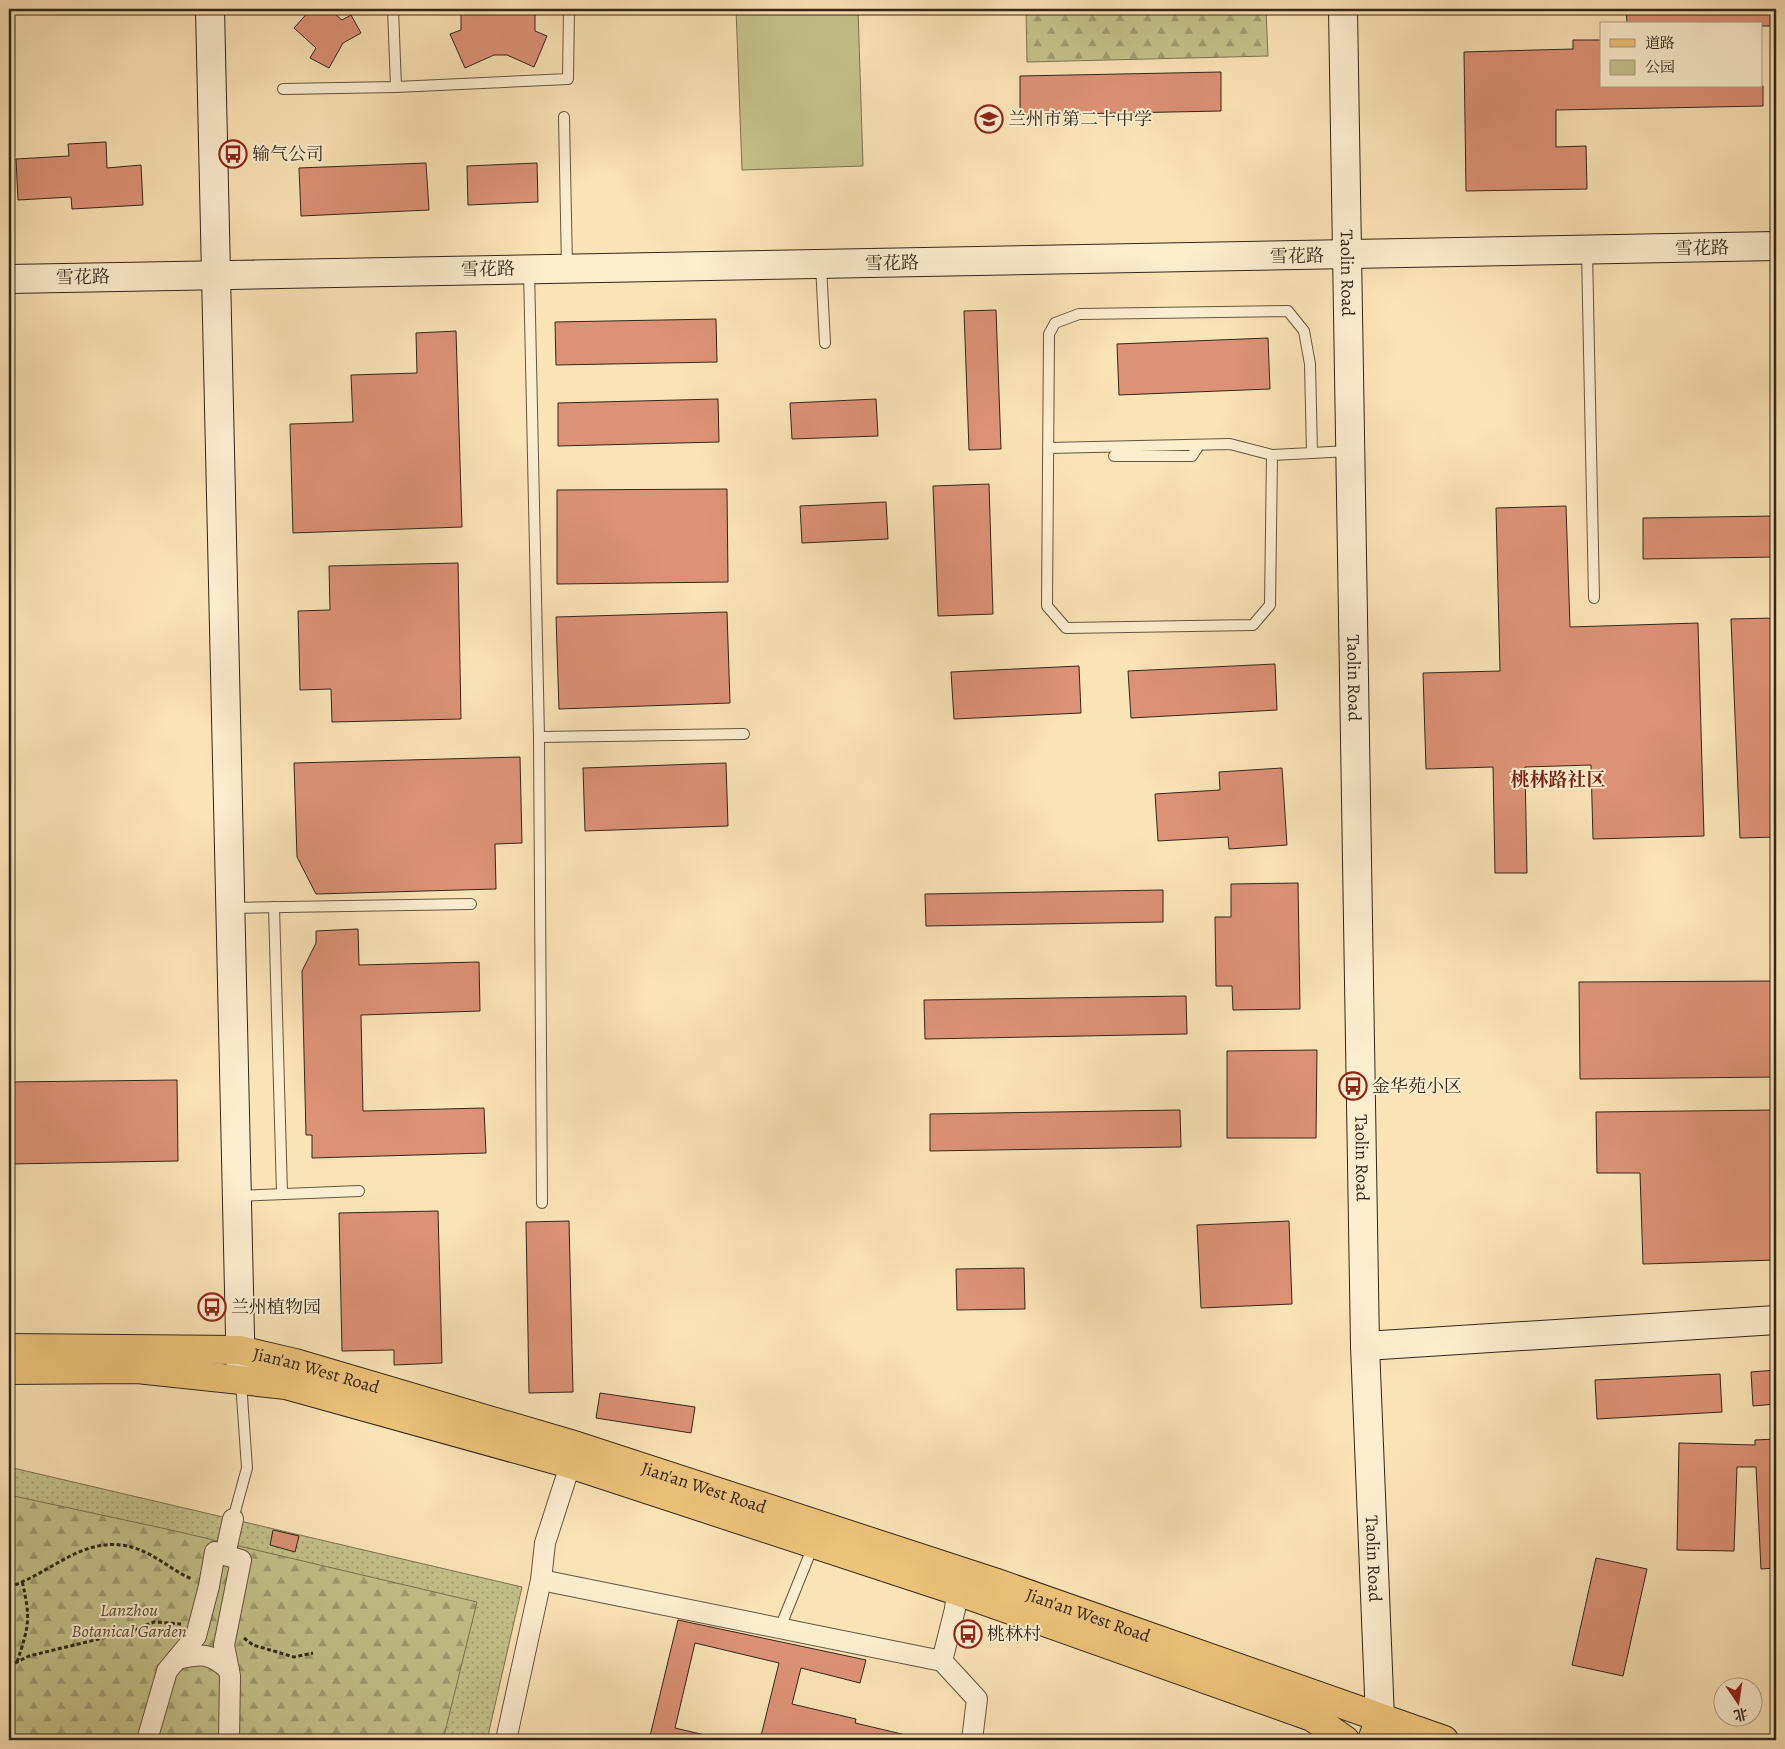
<svg xmlns="http://www.w3.org/2000/svg" width="1785" height="1749" viewBox="0 0 1785 1749" font-family="Alegreya,'Noto Serif SC',serif">
<defs>
<pattern id="green-dots" width="8" height="8" patternUnits="userSpaceOnUse" patternTransform="scale(1.25)"><rect width="8" height="8" fill="#c4c28a"/><path d="M2 2h.1M6 6h.1" fill="none" stroke="#a09d70" stroke-width="1.8" stroke-linecap="round"/></pattern>
<pattern id="forest-firs" width="22" height="20" patternUnits="userSpaceOnUse" patternTransform="scale(1.25)"><rect width="22" height="20" fill="#c4c28a"/><path d="M5 1l3.5 6h-7zM16 11l3.5 6h-7z" fill="#a09d70"/></pattern>
</defs>
<rect width="100%" height="100%" fill="#fae3b5"/>
<filter id="stains"><feTurbulence type="fractalNoise" baseFrequency=".004" numOctaves="4"/><feColorMatrix values="0 0 0 0 .2 0 0 0 0 .09 0 0 0 0 .02 0 0 0 .5 -.17"/></filter>
<radialGradient id="worn" r=".72"><stop offset=".6" stop-color="#630" stop-opacity="0"/><stop offset="1" stop-color="#630" stop-opacity=".3"/></radialGradient>
<!-- green -->
<polygon fill="url(#green-dots)" stroke="#7c7451" points="9,1467 522,1587 487,1740 9,1740"/>
<!-- forest -->
<g fill="url(#forest-firs)" stroke="#7c7451">
<polygon points="1026,9 1266,9 1268,56 1027,62"/>
<polygon points="9,1495 171,1530 477,1602 443,1740 9,1740"/>
</g>
<!-- pitch -->
<polygon fill="#c4c28a" stroke="#7c7451" points="736,9 858,9 863,166 742,170"/>
<!-- building -->
<g fill="#dc9275" stroke="#342618">
<polygon points="311,9 329,9 342,20 351,15 361,33 343,43 329,68 310,58 316,48 294,28"/>
<polygon points="461,9 535,9 535,31 547,36 534,67 507,55 494,55 465,68 450,34 461,30"/>
<polygon points="1626,9 1776,9 1776,26 1761,26 1761,24 1627,24"/>
<polygon points="1573,40 1601,40 1601,86 1763,86 1763,106 1556,110 1556,147 1586,146 1587,189 1466,191 1464,52 1573,49"/>
<polygon points="1221,72 1221,111 1020,115 1020,76"/>
<polygon points="106,142 107,168 141,165 143,205 72,209 71,197 18,200 16,159 69,156 68,144"/>
<polygon points="426,163 429,210 301,216 299,168"/>
<polygon points="537,163 538,202 468,205 467,166"/>
<polygon points="996,310 1001,449 969,450 964,311"/>
<polygon points="716,319 717,362 556,365 555,322"/>
<polygon points="456,331 462,527 293,533 290,424 353,422 351,375 417,373 416,333"/>
<polygon points="1268,338 1270,389 1119,395 1117,344"/>
<polygon points="718,399 719,442 558,446 558,403"/>
<polygon points="876,399 878,436 792,439 790,403"/>
<polygon points="989,484 993,614 938,616 933,486"/>
<polygon points="727,489 728,582 557,584 557,490"/>
<polygon points="886,502 888,539 802,543 800,506"/>
<polygon points="1566,506 1570,627 1698,623 1704,836 1593,839 1591,765 1525,767 1527,873 1495,873 1493,767 1426,769 1423,673 1500,671 1496,508"/>
<polygon points="1776,516 1776,557 1643,559 1643,518"/>
<polygon points="458,563 461,719 332,722 331,689 300,690 298,611 330,610 329,566"/>
<polygon points="727,612 730,703 559,709 556,617"/>
<polygon points="1776,618 1776,837 1740,838 1731,619"/>
<polygon points="1275,664 1277,710 1131,718 1128,671"/>
<polygon points="1079,666 1081,713 954,719 951,672"/>
<polygon points="520,757 522,843 495,844 496,889 316,894 297,857 294,763"/>
<polygon points="726,763 728,826 585,831 583,768"/>
<polygon points="1282,768 1287,845 1229,849 1228,837 1158,841 1155,794 1220,790 1219,772"/>
<polygon points="1298,883 1300,1009 1233,1010 1232,986 1216,986 1215,917 1231,917 1231,884"/>
<polygon points="1163,890 1163,922 926,926 925,894"/>
<polygon points="358,929 359,965 479,962 480,1011 361,1015 363,1111 484,1108 486,1153 312,1158 312,1135 306,1135 302,971 316,943 316,931"/>
<polygon points="1776,981 1776,1077 1580,1079 1579,982"/>
<polygon points="1186,996 1187,1034 925,1039 924,1000"/>
<polygon points="1317,1050 1316,1138 1227,1138 1227,1051"/>
<polygon points="177,1080 178,1161 9,1164 9,1082"/>
<polygon points="1180,1110 1181,1147 930,1151 930,1114"/>
<polygon points="1776,1110 1776,1260 1643,1264 1640,1173 1597,1173 1596,1112"/>
<polygon points="438,1211 442,1363 394,1365 394,1350 342,1351 339,1213"/>
<polygon points="569,1221 573,1392 529,1393 526,1222"/>
<polygon points="1289,1221 1292,1304 1201,1308 1197,1225"/>
<polygon points="1024,1268 1025,1309 957,1310 956,1269"/>
<polygon points="1776,1370 1776,1404 1753,1406 1751,1372"/>
<polygon points="1720,1374 1722,1412 1597,1419 1595,1380"/>
<polygon points="600,1393 695,1407 691,1433 596,1418"/>
<polygon points="1776,1439 1776,1568 1761,1569 1756,1467 1737,1467 1734,1551 1677,1550 1679,1443 1755,1445 1755,1440"/>
<polygon points="273,1530 299,1536 295,1552 270,1545"/>
<polygon points="1596,1558 1647,1569 1623,1676 1572,1665"/>
<polygon points="678,1620 866,1660 860,1683 801,1668 792,1704 856,1719 855,1723 906,1735 905,1740 760,1740 779,1663 695,1643 675,1728 705,1735 704,1740 667,1740 650,1736"/>
</g>
<g fill="none" stroke-linecap="round" stroke-linejoin="round">
<!-- lane casing -->
<g stroke="#66553f" stroke-width="12">
<g id="lane">
<polyline points="393,9 396,87"/>
<polyline points="283,89 396,87 568,79 569,9"/>
<polyline points="564,117 567,267"/>
<polyline points="1587,251 1594,598"/>
<polyline points="821,265 825,343"/>
<polyline points="529,269 539,737 542,1203"/>
<polyline points="1048,448 1230,444 1272,455 1312,453 1310,364 1304,331 1288,311 1079,314 1055,323 1049,334 1047,606 1066,628 1253,625 1270,605 1272,455"/>
<polyline points="1312,453 1348,451"/>
<polyline points="1114,456 1192,456 1199,445"/>
<polyline points="539,737 744,734"/>
<polyline points="274,907 282,1193"/>
<polyline points="231,908 471,904"/>
<polyline points="237,1196 359,1191"/>
<polyline points="233,1519 247,1468 241,1382"/>
<polyline points="780,1628 813,1546"/>
</g>
</g>
<!-- street casing -->
<g stroke="#66553f" stroke-width="22">
<g id="street">
<polyline points="225,1555 233,1519"/>
<polyline points="541,1580 942,1661"/>
<polyline points="957,1591 955,1609 942,1661 977,1699 972,1740"/>
<path d="M177,1659c24,-5 33,-7 52,11"/>
<polyline points="147,1740 167,1671 196,1636 209,1586 215,1552 241,1560 224,1645 230,1676 229,1740"/>
<polyline points="506,1740 541,1580 545,1543 574,1453"/>
</g>
</g>
<!-- secondary casing -->
<g stroke="#342618" stroke-width="30">
<g id="secondary">
<polyline points="210,9 241,1379"/>
<path id="s1" d="M1343,9l22,1337 15,373"/>
<polyline points="9,279 1776,246"/>
<polyline points="1365,1346 1776,1320"/>
</g>
</g>
<!-- primary casing -->
<g stroke="#342618" stroke-width="30">
<g id="primary">
<path id="s2" d="M9,1348l230,2 56,13 282,83 417,136 450,158"/>
<polyline points="9,1370 137,1369 286,1385 570,1464 957,1591 1312,1717 1345,1740"/>
<polyline points="1372,1740 1380,1719"/>
</g>
</g>
<!-- path -->
<g stroke="#342618" stroke-width="3" stroke-dasharray="4 2.5" stroke-linecap="butt">
<path d="M9,1587c48,-16 81,-60 136,-35 17,8 30,20 47,27"/>
<polyline points="244,1638 253,1645 294,1657 313,1653"/>
<path d="M17,1662c12,-36 14,-43 5,-81"/>
<polyline points="9,1666 29,1656 132,1631 154,1622 181,1624"/>
</g>
<!-- lane -->
<use href="#lane" stroke="#fcedcf" stroke-width="10"/>
<!-- street -->
<use href="#street" stroke="#fcedcf" stroke-width="20"/>
<!-- secondary -->
<use href="#secondary" stroke="#fcedcf" stroke-width="28"/>
<!-- primary -->
<use href="#primary" stroke="#edc27a" stroke-width="28"/>
</g>
<!-- icons -->
<defs>
<g id="school-ring" transform="scale(1.4375)"><circle r="9.5" fill="#fcedcf" stroke="#8f2418" stroke-width="1.5"/><path d="M0-5L7-2L0 1L-7-2ZM-4 1L0 2.5L4 1V4Q0 6-4 4Z" fill="#8f2418"/></g>
<g id="bus-ring" transform="scale(1.4375)"><circle r="9.5" fill="#fcedcf" stroke="#8f2418" stroke-width="1.5"/><path d="M-5-6H5V4H4V6H2V4H-2V6H-4V4H-5ZM-3.5-4V0h7V-4ZM-3.5 1.2v1.5H-2V1.2ZM2 1.2v1.5H3.5V1.2Z" fill="#8f2418"/></g>
</defs>
<g fill-rule="evenodd">
<use href="#school-ring" x="989" y="119"/>
<use href="#bus-ring" x="233" y="154"/>
<use href="#bus-ring" x="1353" y="1086"/>
<use href="#bus-ring" x="212" y="1307"/>
<use href="#bus-ring" x="968" y="1634"/>
</g>
<g text-anchor="middle" dominant-baseline="central" stroke-width="4" stroke-linejoin="round" paint-order="stroke">
<!-- poi labels -->
<g font-size="18" fill="#342618" stroke="#fcedcf" text-anchor="start">
<text x="1008" y="119">兰州市第二十中学</text>
<text x="252" y="154">输气公司</text>
<text x="1372" y="1086">金华苑小区</text>
<text x="231" y="1307">兰州植物园</text>
<text x="987" y="1634">桃林村</text>
</g>
<!-- street labels -->
<g font-size="18" fill="#342618" stroke="#fcedcf">
<text transform="translate(1702 248) rotate(-1)">雪花路</text>
<text transform="translate(1297 256) rotate(-1)">雪花路</text>
<text transform="translate(892 263) rotate(-1)">雪花路</text>
<text transform="translate(488 269) rotate(-1)">雪花路</text>
<text stroke="none"><textPath href="#s1" startOffset="264">Taolin Road</textPath></text>
<text transform="translate(83 277) rotate(-1)">雪花路</text>
<text stroke="none"><textPath href="#s1" startOffset="669">Taolin Road</textPath></text>
<text stroke="none"><textPath href="#s1" startOffset="1149">Taolin Road</textPath></text>
<text stroke="none"><textPath href="#s2" startOffset="310">Jian'an West Road</textPath></text>
<text stroke="none"><textPath href="#s2" startOffset="715">Jian'an West Road</textPath></text>
<text stroke="none"><textPath href="#s1" startOffset="1550">Taolin Road</textPath></text>
<text stroke="none"><textPath href="#s2" startOffset="1120">Jian'an West Road</textPath></text>
</g>
<!-- park labels -->
<g font-size="18" font-style="italic" fill="#584d34" stroke="#fcedcf">
<text x="129" y="1610">Lanzhou<tspan x="129" dy="21">Botanical Garden</tspan></text>
</g>
<!-- neighbourhood labels -->
<g font-size="19" font-weight="bold" fill="#7a1f14" stroke="#fcedcf">
<text x="1558" y="780">桃林路社区</text>
</g>
</g>
<!-- margin -->
<rect width="1785" height="1749" fill="none" stroke="#fae3b5" stroke-width="30"/>
<rect x="10" y="10" width="1765" height="1729" fill="none" stroke="#342618" stroke-width="2.5"/>
<rect x="15" y="15" width="1755" height="1719" fill="none" stroke="#342618"/>
<!-- legend -->
<rect x="1600" y="22" width="162" height="65" fill="#fcedcf" stroke="#ac9d86"/>
<rect x="1610" y="39" width="25" height="8" fill="#edc27a" stroke="#ac9d86"/>
<text x="1645" y="48" font-size="15" fill="#342618">道路</text>
<rect x="1610" y="60" width="25" height="15" fill="#c4c28a" stroke="#ac9d86"/>
<text x="1645" y="72" font-size="15" fill="#342618">公园</text>
<!-- north arrow -->
<g transform="translate(1738 1702) rotate(167)"><circle r="24" fill="#fcedcf" stroke="#ac9d86"/>
<path d="M0-4L9 19L0 12L-9 19Z" fill="#8f2418"/>
<text y="-8" font-size="14" font-weight="bold" text-anchor="middle" fill="#342618">北</text>
</g>
<rect width="100%" height="100%" filter="url(#stains)"/>
<rect width="100%" height="100%" fill="url(#worn)"/>
</svg>
